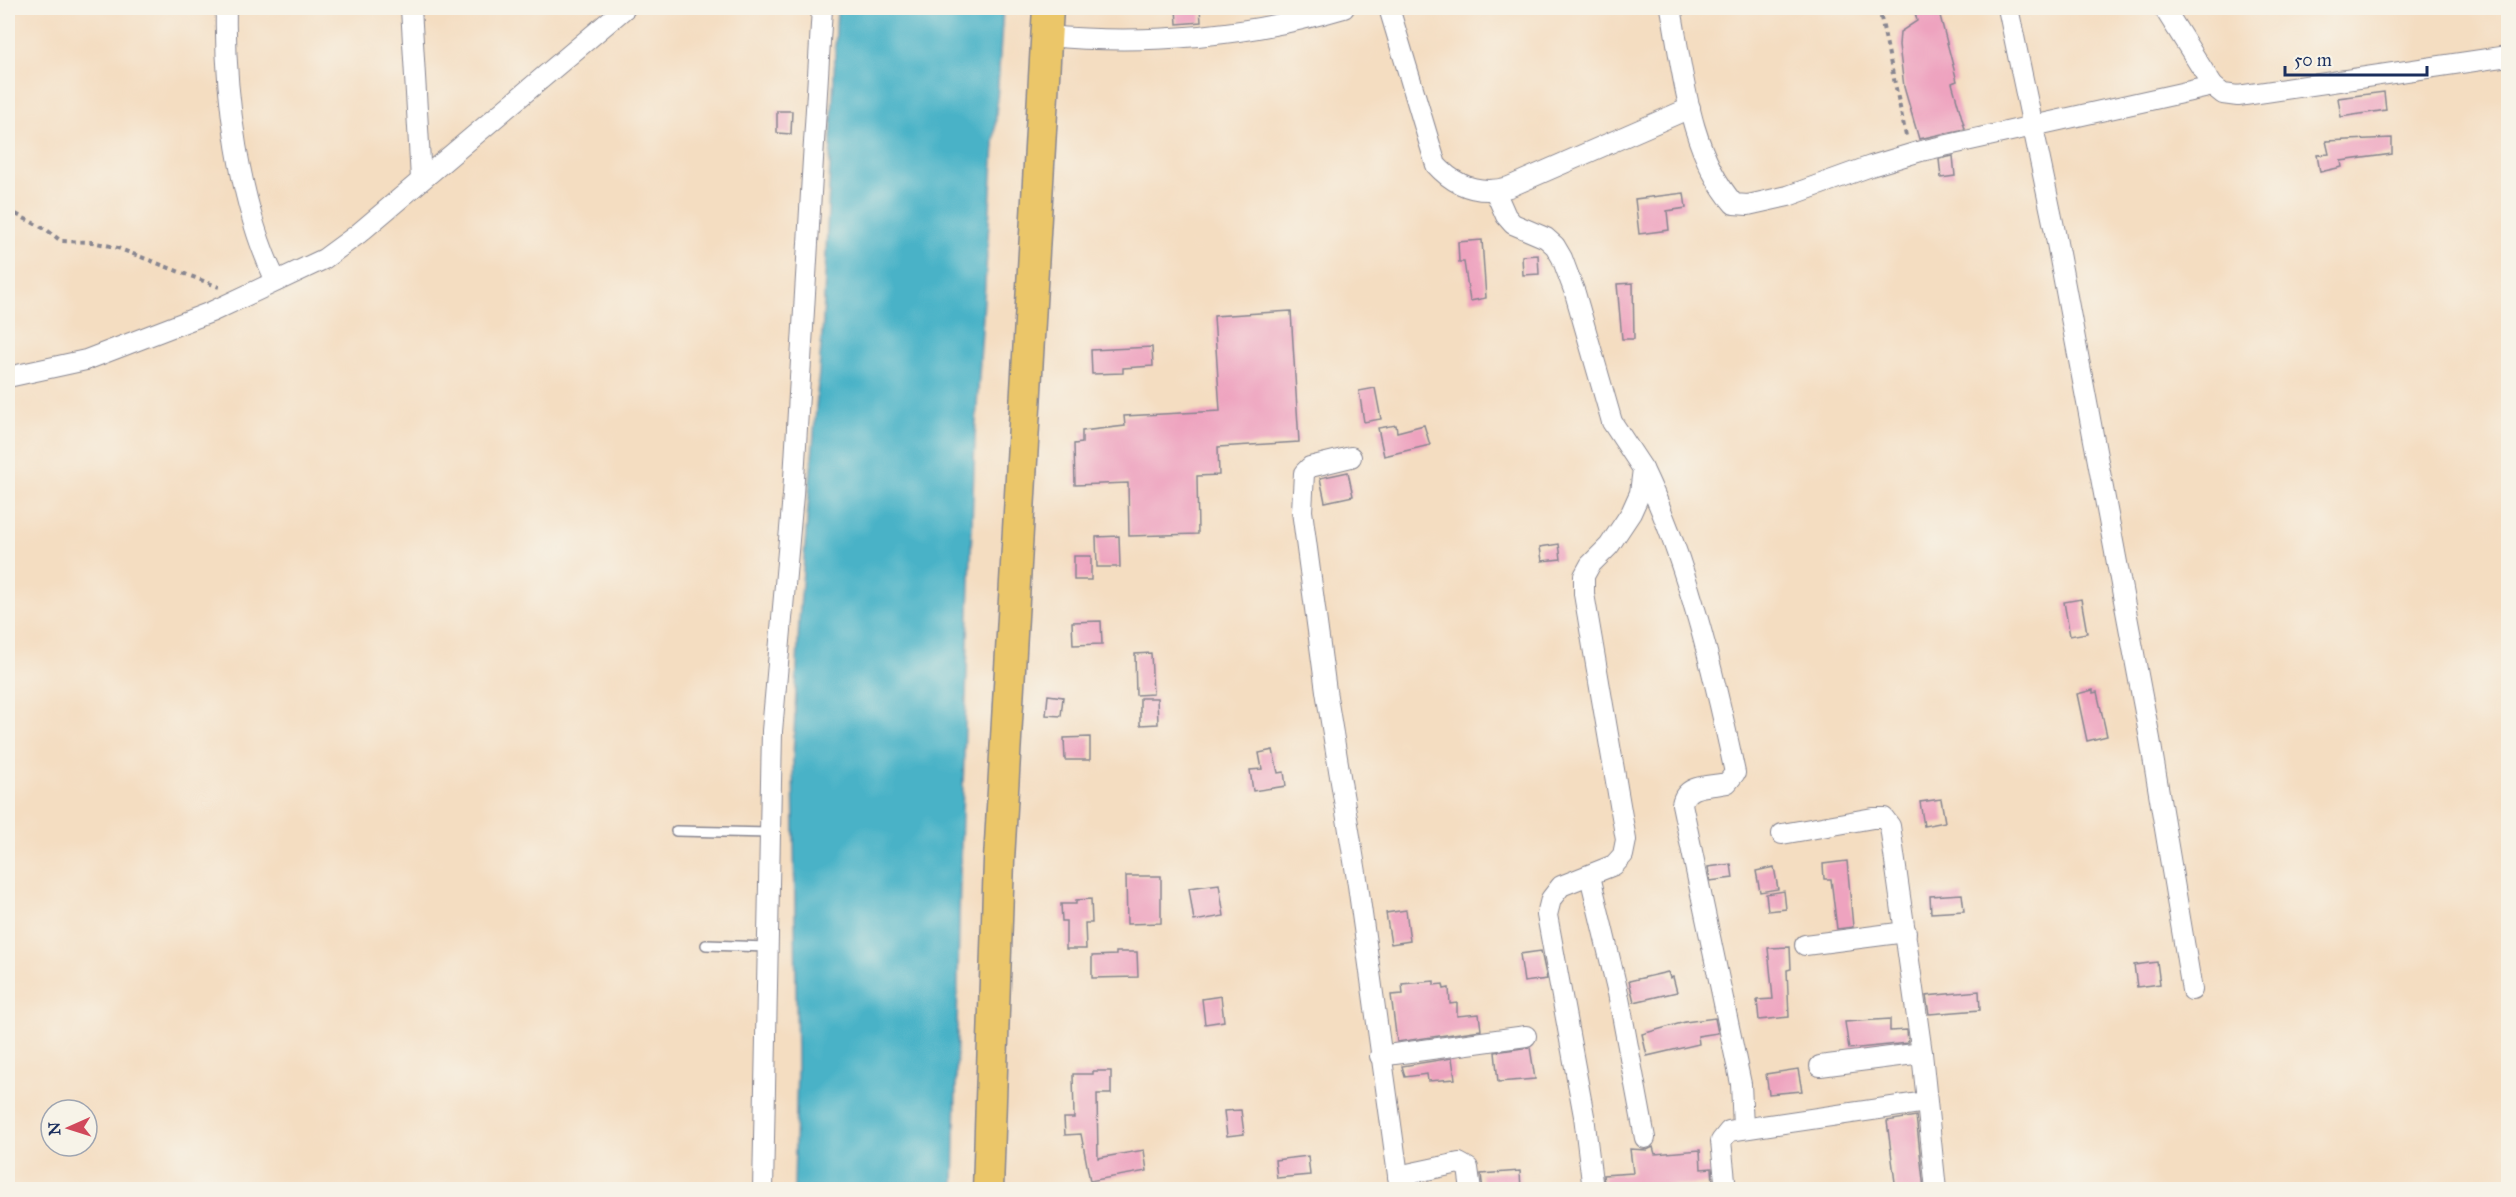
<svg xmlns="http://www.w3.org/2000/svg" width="2516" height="1197" viewBox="0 0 2516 1197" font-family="'IM FELL Great Primer',serif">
<rect width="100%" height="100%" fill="#f7f3e8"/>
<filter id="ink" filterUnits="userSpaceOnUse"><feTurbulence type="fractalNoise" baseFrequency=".0167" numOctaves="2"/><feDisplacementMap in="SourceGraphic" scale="12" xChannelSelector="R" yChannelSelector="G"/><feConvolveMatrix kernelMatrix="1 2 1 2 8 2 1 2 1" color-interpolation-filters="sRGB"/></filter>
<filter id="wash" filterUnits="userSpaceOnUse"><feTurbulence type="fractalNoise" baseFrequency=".008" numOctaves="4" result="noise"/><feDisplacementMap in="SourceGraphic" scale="24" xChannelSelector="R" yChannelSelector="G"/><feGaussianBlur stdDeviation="1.35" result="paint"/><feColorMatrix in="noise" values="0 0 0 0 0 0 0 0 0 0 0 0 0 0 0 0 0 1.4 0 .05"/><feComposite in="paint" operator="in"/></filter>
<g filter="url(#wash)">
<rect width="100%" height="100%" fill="#f4ddc1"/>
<!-- water -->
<polygon fill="#48b2c7" stroke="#327092" stroke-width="1.5" points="837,8 1003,8 975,437 960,873 954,1189 794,1189 797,1066 793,760 799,621 823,321"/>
<g id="blocks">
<!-- building -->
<g fill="#eea3bf">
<polygon points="1176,8 1200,8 1201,22 1177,24"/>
<polygon points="1914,8 1938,8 1957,81 1952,83 1965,129 1919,139 1904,87 1899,45 1900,32 1917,21"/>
<polygon points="2384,92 2386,110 2341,117 2338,98"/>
<polygon points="777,111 792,111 791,134 777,133"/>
<polygon points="2392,138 2392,154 2341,161 2342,167 2320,172 2317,155 2329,154 2326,141"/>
<polygon points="1953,156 1955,176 1941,178 1939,159"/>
<polygon points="1684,193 1686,208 1667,211 1669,230 1639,234 1635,199"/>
<polygon points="1482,240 1486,298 1470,301 1464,262 1459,262 1458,242"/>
<polygon points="1538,255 1539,274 1523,275 1522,256"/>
<polygon points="1633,283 1634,339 1622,339 1617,284"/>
<polygon points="1291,311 1299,442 1218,447 1219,475 1197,476 1198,534 1129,536 1128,483 1075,485 1074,444 1082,443 1082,431 1125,426 1124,416 1220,411 1214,316"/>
<polygon points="1152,347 1153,366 1123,368 1123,373 1092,374 1091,350"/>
<polygon points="1375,388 1381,419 1364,422 1359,391"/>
<polygon points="1396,425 1397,432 1424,425 1430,445 1384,456 1378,428"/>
<polygon points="1348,472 1353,496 1325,502 1320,478"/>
<polygon points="1119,536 1120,567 1097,567 1096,537"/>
<polygon points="1559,544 1561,559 1542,561 1540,547"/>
<rect x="1074" y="556" width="17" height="24"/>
<polygon points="2081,599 2087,633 2070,636 2064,602"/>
<polygon points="1101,621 1102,644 1073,645 1072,622"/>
<polygon points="1151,653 1153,694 1136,695 1135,654"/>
<polygon points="2093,690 2093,693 2097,692 2107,736 2087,741 2077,694"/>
<polygon points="1048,695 1063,697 1061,716 1046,715"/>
<polygon points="1140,698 1157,698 1158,724 1140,725"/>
<polygon points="1090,737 1090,760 1065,760 1064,738"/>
<polygon points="1273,750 1278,773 1284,772 1286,786 1253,791 1250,770 1262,769 1259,753"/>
<polygon points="1941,799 1945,822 1924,826 1920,802"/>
<polygon points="1847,861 1853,927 1837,929 1831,879 1824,879 1823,864"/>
<polygon points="1731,864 1733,878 1710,881 1708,867"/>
<polygon points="1774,867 1778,889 1760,892 1756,871"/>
<polygon points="1126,876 1161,876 1161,923 1127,924"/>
<polygon points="1219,884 1224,916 1194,921 1189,888"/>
<polygon points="1784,891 1786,909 1768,911 1766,894"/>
<polygon points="1962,894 1964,911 1931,913 1930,896"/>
<polygon points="1091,899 1092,923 1085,923 1086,949 1066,949 1066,921 1062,921 1061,904 1076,904 1076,900"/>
<polygon points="1406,910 1410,941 1391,944 1386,913"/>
<polygon points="1790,947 1791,969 1787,970 1789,1017 1759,1020 1757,1000 1773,999 1768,948"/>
<polygon points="1541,951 1547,979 1524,982 1520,954"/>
<polygon points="1116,952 1137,952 1138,977 1092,978 1092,956 1116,955"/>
<polygon points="2157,962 2160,984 2137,987 2134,965"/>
<polygon points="1668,972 1670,978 1673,977 1677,992 1634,1002 1629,981"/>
<polygon points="1434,981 1434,985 1443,984 1444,989 1449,988 1450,1004 1457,1003 1457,1016 1479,1014 1481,1030 1397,1042 1391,995 1403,994 1402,984"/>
<polygon points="1979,991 1980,1010 1929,1014 1926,996"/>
<polygon points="1221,996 1224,1021 1205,1024 1202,999"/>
<polygon points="1715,1018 1718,1033 1698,1036 1699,1044 1647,1056 1642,1034 1685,1022"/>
<polygon points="1890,1019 1890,1031 1907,1030 1908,1043 1849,1049 1845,1022"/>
<polygon points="1530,1047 1535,1079 1498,1082 1495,1052"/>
<polygon points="1452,1058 1455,1079 1428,1081 1427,1074 1405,1077 1402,1066"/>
<polygon points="1798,1069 1802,1091 1769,1094 1766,1074"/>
<polygon points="1093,1071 1111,1071 1111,1094 1097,1094 1098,1158 1144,1150 1147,1171 1090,1181 1081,1134 1065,1135 1064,1118 1074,1118 1073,1074 1093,1074"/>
<polygon points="1241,1110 1244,1134 1227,1136 1224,1111"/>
<polygon points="1916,1116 1924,1190 1896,1190 1887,1121"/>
<polygon points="1653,1147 1655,1154 1700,1150 1701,1169 1712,1168 1713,1183 1605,1190 1603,1175 1633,1173 1630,1149 1647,1150"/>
<polygon points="1308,1156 1310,1175 1277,1178 1275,1160"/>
<polygon points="1520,1171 1521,1190 1483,1190 1481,1174"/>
</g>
</g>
</g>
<g filter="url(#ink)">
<use href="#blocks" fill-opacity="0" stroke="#888690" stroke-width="1.5"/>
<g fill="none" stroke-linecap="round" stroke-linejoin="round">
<!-- service casing -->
<g stroke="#888690" stroke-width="12">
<g id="service">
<polyline points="676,831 771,833"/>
<polyline points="706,945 768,947"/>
</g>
</g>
<!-- minor casing -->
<g stroke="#888690" stroke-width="22">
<g id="minor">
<path d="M226,8c-2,84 13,197 50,273"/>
<polyline points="411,8 421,179"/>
<path d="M1389,8l47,157c20,22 44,30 73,22l181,-79"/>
<path d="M1671,8c12,65 18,144 63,196l14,1 40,-9 83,-30 50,-15 292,-65"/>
<polyline points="2008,8 2054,227 2150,739 2192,990"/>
<polyline points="2164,8 2213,86 2223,94 2238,96 2508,56"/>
<path d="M1046,36c101,9 200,1 298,-28"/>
<polyline points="1495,191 1506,216 1513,224 1546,238 1555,246 1562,258 1575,293 1612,422 1643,469 1640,493 1631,513 1609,546 1590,565 1584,576 1584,594 1626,840 1623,855 1614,865 1561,886 1551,899 1547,915 1584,1116 1593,1190"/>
<polyline points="8,377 86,360 211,312 324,259 358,234 625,8"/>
<polyline points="1351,457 1310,467 1304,473 1302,511 1326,691 1358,885 1400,1190"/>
<path d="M1643,469c44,92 71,204 92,304l-8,10c-17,4 -41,0 -45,21l59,280 2,43"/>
<polyline points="1782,834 1873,818 1884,818 1890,826 1922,1053 1936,1190"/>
<polyline points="1590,876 1618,993 1645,1138"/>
<polyline points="1805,945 1906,932"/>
<polyline points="1380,1056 1526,1036"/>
<polyline points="1820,1066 1922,1053"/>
<polyline points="1398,1176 1459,1163 1468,1168 1471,1190"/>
<polyline points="763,1190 772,731 793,495 822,8"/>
<polyline points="1726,1190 1721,1141 1729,1131 1926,1102"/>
</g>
</g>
<!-- primary casing -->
<g stroke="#888690" stroke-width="33">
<polyline id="primary" points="988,1190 999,860 1048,8"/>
</g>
<!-- path -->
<g stroke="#888690" stroke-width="4" stroke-dasharray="4.5 4.5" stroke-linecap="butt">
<polyline points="1879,8 1906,136"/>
<polyline points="8,210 47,230 61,241 92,242 115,247 219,287"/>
</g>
<!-- service -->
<use href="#service" stroke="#fff" stroke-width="9"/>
<!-- minor -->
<use href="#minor" stroke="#fff" stroke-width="20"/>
<!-- primary -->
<use href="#primary" stroke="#ebc669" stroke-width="30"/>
</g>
</g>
<!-- margin -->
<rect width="2516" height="1197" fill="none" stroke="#f7f3e8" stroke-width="30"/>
<!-- north arrow -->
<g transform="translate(69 1128) rotate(267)"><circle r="28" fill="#f7f3e8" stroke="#9fa5b1" stroke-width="1.5"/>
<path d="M0-4.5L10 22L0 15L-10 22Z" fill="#d1495b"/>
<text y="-9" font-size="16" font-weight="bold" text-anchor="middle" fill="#1b2f5e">N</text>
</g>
<!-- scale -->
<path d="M2285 66v9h142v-9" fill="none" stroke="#1b2f5e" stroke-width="3"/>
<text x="2294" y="66" font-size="18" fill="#1b2f5e" stroke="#f7f3e8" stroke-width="4.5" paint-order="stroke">50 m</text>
</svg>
